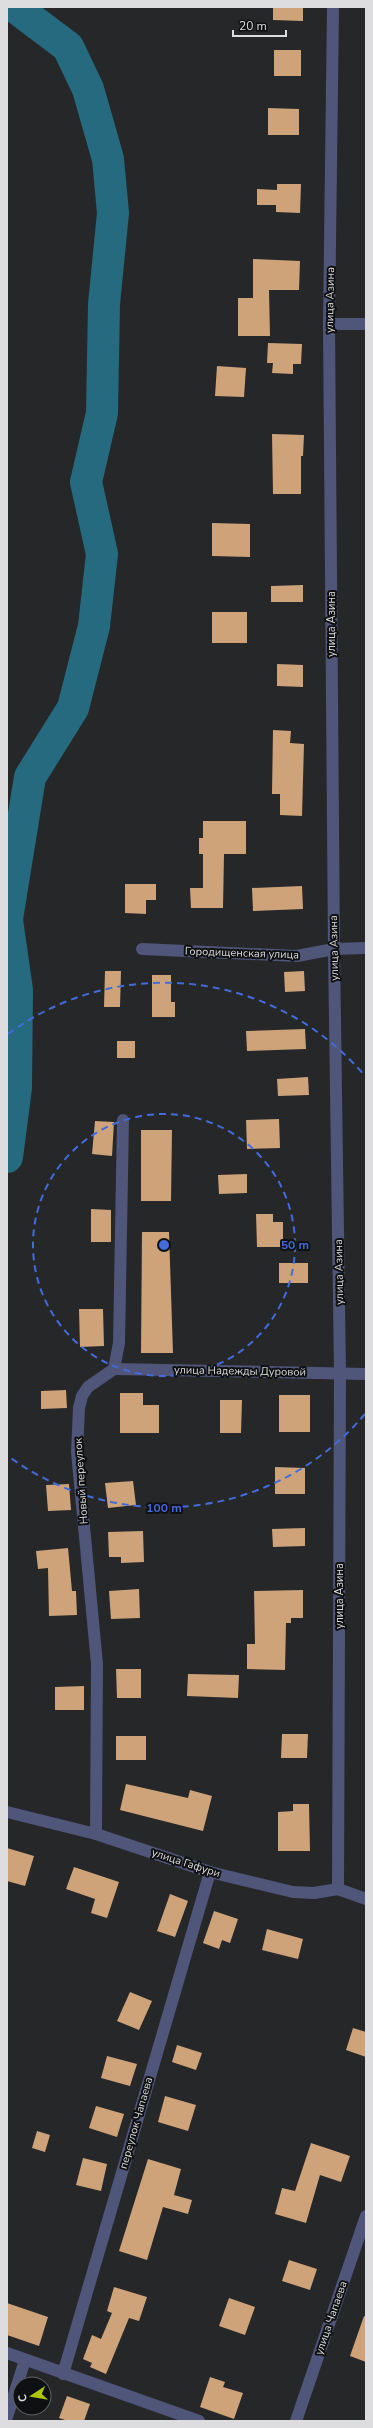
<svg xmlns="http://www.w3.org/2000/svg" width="373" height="2428" viewBox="0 0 373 2428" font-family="'Nunito Sans',sans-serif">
<rect width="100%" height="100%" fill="#262729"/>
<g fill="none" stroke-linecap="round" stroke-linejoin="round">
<!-- river -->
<g stroke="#256a7e" stroke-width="32">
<polyline points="7,919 30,777 73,708 94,626 102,554 86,482 102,413 104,304 113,213 108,159 88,89 68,47 15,7"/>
<polyline points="7,920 17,990 16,1088 7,1157"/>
</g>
</g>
<!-- building -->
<g fill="#cea37a">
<polygon points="273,7 303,7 303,21 273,20"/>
<rect x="274" y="50" width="27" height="26"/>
<polygon points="268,108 299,109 299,135 268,135"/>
<polygon points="277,184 301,184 300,213 276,212 276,205 257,205 257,189 277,190"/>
<polygon points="253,259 300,261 299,290 269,290 270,336 238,336 238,298 253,298"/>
<polygon points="268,343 302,344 301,364 293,364 293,374 272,373 273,363 267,363"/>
<polygon points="217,366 246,368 244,397 215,396"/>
<polygon points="272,434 304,435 303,456 301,456 301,494 273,494"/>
<polygon points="212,523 250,524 250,557 212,556"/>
<polygon points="303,585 303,602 271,602 271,586"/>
<rect x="212" y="612" width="35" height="31"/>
<polygon points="277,664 303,665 303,687 277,686"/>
<polygon points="273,730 291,731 290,743 304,744 302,816 280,815 280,794 272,794"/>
<polygon points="203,821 246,821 246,854 224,854 223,908 191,908 190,888 203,888 203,854 199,854 199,838 203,838"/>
<polygon points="125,884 156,884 156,900 146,900 146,914 125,913"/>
<polygon points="302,886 303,909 253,911 252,888"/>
<polygon points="105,971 121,971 120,1007 104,1007"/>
<polygon points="304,971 305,991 285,992 284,972"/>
<polygon points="152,975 171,975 171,1002 175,1002 175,1017 152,1017"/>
<polygon points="305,1029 306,1049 247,1051 246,1031"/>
<rect x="117" y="1041" width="18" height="17"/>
<polygon points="308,1077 309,1095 278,1096 277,1079"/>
<polygon points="279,1119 280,1148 247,1149 246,1120"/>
<polygon points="95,1121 114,1122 112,1156 92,1154"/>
<polygon points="141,1130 172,1130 171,1201 141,1201"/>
<polygon points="247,1174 247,1193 219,1194 218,1175"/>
<polygon points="91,1209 111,1210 111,1242 91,1242"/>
<polygon points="256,1214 273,1214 273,1222 283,1222 283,1247 257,1247"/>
<polygon points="142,1232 169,1232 173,1353 141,1353"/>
<rect x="279" y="1263" width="29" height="20"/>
<polygon points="79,1309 103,1309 104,1346 80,1347"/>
<polygon points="66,1390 67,1408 41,1409 41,1391"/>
<polygon points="120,1393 143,1393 143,1405 159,1405 159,1433 120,1433"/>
<rect x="279" y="1395" width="31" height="37"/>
<polygon points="220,1400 242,1400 241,1433 220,1433"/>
<polygon points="275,1467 305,1468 305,1494 275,1494"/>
<polygon points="133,1481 136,1505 108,1508 105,1483"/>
<polygon points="69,1484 71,1510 48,1511 46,1485"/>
<polygon points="305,1528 305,1546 273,1547 272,1529"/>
<polygon points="143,1531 144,1562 121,1563 121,1557 109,1557 108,1532"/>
<polygon points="68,1548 72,1591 76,1591 77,1615 49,1616 48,1568 38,1569 36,1551"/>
<polygon points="139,1589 140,1618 111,1619 109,1591"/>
<polygon points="303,1590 303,1618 291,1618 291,1623 286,1623 285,1670 247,1669 247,1644 255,1644 254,1591"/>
<polygon points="116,1669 141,1669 141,1698 117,1698"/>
<polygon points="188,1674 239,1675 238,1698 187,1696"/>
<polygon points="84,1686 84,1710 55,1710 55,1687"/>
<polygon points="282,1734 308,1734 307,1758 281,1758"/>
<rect x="116" y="1736" width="30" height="24"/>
<polygon points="126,1784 188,1798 190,1790 212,1796 203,1831 120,1810"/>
<polygon points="293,1804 309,1804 310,1851 278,1851 278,1812 293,1811"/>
<polygon points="7,1848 34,1856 25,1886 7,1881"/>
<polygon points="74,1867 119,1882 107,1918 91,1913 95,1899 66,1889"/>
<polygon points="170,1894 188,1901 175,1937 157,1931"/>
<polygon points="214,1911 238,1919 230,1943 222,1940 219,1949 203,1943"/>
<polygon points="267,1929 303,1939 298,1959 262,1950"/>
<polygon points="130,1992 152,2001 139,2030 117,2021"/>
<polygon points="353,2028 366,2032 366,2057 346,2050"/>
<polygon points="177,2045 202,2053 196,2070 172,2062"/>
<polygon points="107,2056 137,2064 130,2086 101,2078"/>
<polygon points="165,2096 196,2105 188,2131 158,2122"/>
<polygon points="96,2106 124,2114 117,2137 89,2128"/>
<polygon points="37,2131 50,2135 45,2152 32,2148"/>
<polygon points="311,2143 350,2156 341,2182 320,2175 306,2223 275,2214 282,2188 295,2191"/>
<polygon points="83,2158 107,2164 101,2191 76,2185"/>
<polygon points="148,2159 181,2169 174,2195 192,2200 188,2214 163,2207 147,2260 119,2251"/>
<polygon points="289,2260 317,2269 310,2290 282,2281"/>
<polygon points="114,2287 147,2297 139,2321 129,2318 106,2374 90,2367 92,2363 83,2359 92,2335 101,2339 112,2313 107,2311"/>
<polygon points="229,2298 255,2307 245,2335 219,2326"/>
<polygon points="7,2303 48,2317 39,2346 7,2335"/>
<polygon points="364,2316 366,2317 366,2362 350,2356"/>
<polygon points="210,2377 225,2382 223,2387 243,2393 234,2419 200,2407"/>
<polygon points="67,2396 90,2404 84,2421 68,2421 59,2418"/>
</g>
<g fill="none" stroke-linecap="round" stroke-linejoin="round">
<!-- minor -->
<g stroke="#50557a" stroke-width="12">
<polyline points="333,7 329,324 334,949 340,1373 338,1889"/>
<polyline points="329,324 366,324"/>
<polyline points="142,949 297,956 334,949 366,948"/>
<polyline points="114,1369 366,1374"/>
<polyline points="7,1812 96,1834 210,1872 293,1892 314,1893 338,1889 366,1899"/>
<polyline points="96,1834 97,1664 77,1452 79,1408 82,1396 88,1387 114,1369 119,1343 123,1120"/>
<polyline points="7,2353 199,2421"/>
<polyline points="63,2374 210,1872"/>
<polyline points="7,2417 25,2360"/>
<polyline points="296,2421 366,2216"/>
</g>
</g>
<!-- distance rings -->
<g fill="none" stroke="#436bd9" stroke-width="2" stroke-dasharray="7 5">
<circle cx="164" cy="1245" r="131"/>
<path d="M365 1414A263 263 0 0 1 8 1456M8 1034A263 263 0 0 1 365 1076"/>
</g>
<g text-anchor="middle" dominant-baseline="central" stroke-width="4" stroke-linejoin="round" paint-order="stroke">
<!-- street labels -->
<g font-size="11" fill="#dddddf" stroke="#0f1011">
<text transform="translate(330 300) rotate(-89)">улица Азина</text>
<text transform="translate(331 624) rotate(-90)">улица Азина</text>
<text transform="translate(334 948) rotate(-91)">улица Азина</text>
<text transform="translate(242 953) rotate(2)">Городищенская улица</text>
<text transform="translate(339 1272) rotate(-91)">улица Азина</text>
<text transform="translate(240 1371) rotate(1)">улица Надежды Дуровой</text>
<text transform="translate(81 1481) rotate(-94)">Новый переулок</text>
<text transform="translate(339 1596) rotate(-90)">улица Азина</text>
<text transform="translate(186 1863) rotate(18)">улица Гафури</text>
<text transform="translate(136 2123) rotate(-74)">переулок Чапаева</text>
<text transform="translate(331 2318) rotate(-71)">улица Чапаева</text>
</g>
</g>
<circle cx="164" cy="1245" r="6" fill="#436bd9" stroke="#0f1011" stroke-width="2"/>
<g font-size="12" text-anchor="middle" font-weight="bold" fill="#436bd9" stroke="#0f1011" stroke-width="4" stroke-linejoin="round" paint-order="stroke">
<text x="295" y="1249">50 m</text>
<text x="164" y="1512">100 m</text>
</g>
<!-- border -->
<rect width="373" height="2428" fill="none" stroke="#dddddf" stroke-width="16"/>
<!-- north arrow -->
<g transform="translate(32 2396) rotate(258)"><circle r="19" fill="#0f1011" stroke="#616263"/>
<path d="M0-3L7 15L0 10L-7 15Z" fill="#aec60a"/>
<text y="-6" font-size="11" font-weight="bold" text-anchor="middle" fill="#dddddf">С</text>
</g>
<!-- scale -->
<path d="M233 30v6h53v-6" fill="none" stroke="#dddddf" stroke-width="2"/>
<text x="239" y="30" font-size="12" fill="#dddddf" stroke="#0f1011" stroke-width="3" paint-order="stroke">20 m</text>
</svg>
